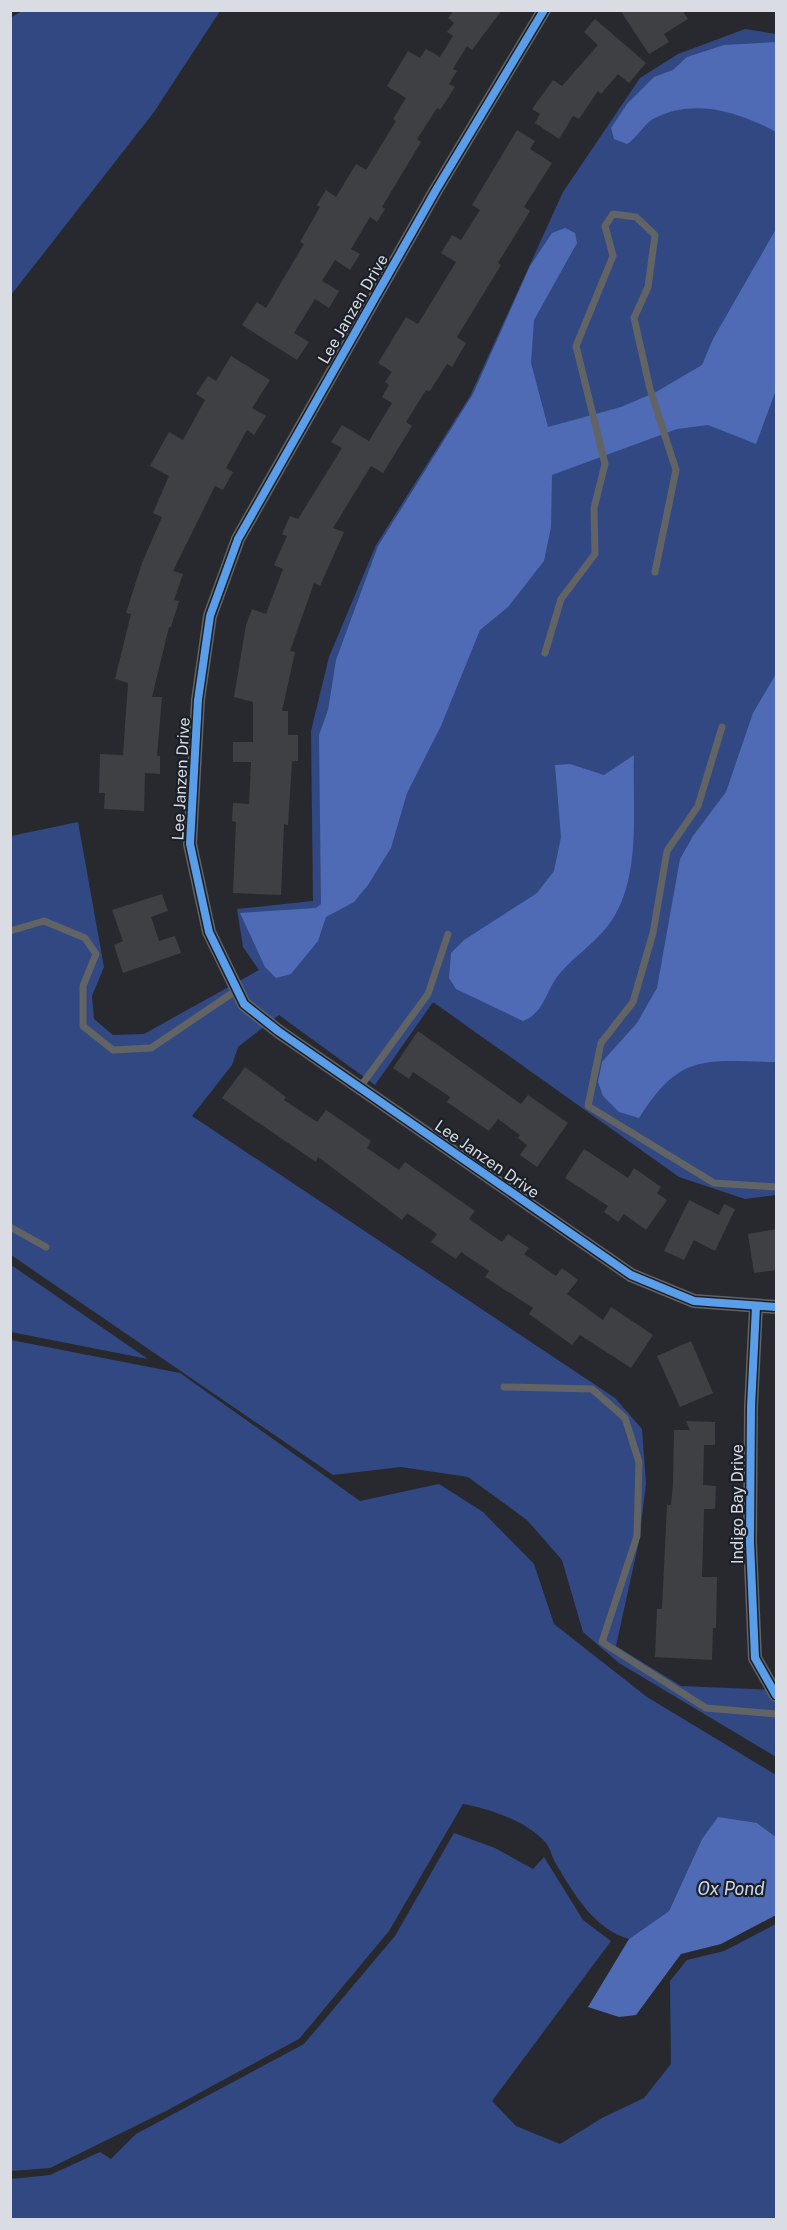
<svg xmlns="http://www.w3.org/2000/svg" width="787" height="2230" viewBox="0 0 787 2230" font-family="'Public Sans',sans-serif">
<rect width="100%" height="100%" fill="#28292e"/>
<!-- green -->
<g fill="#324882">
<polygon points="22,11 220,11 154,112 11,295 10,18"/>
<polygon points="745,29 776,34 776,1195 745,1199 679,1177 433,1002 375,1085 279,1015 238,1047 232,1065 192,1116 615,1398 642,1429 646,1483 639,1541 616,1646 681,1686 776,1690 776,1757 619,1663 583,1632 562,1560 527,1520 468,1477 401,1467 333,1475 11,1255 11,836 78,822 104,967 92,996 94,1019 113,1035 144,1034 259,970 243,947 237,909 313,901 311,731 329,657 376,545 470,396 563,192 640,78 678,54"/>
<polygon points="10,1265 11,1265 148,1359 11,1332"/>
<path d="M11,1340l169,33 180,128 79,-17 44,28 51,52 20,60 93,73 129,78v62l-19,-14 -55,16 -33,72 -40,28c-36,-11 -54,-44 -73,-75 -4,-6 -5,-15 -10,-21 -19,-22 -56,-34 -83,-39l-74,127 -90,108 -133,72 -116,57 -39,3z"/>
<polygon points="454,1833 495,1848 533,1869 544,1857 583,1920 611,1941 492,2101 516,2126 560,2144 602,2118 644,2098 671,2064 670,1981 687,1960 724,1951 776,1924 776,2219 11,2219 11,2179 50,2175 100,2152 111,2159 136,2134 304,2044 395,1936"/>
</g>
<!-- water -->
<g fill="#4f6bb5">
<path d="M776,42v90c-36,-20 -83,-35 -123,-13 -9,5 -16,19 -26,25l-13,-5 -3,-11 16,-24 27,-27 19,-7 14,-13 37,-12z"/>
<polygon points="565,228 575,233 577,243 534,320 531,363 548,427 621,407 656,392 702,365 713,339 776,229 776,390 756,444 708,425 677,429 552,475 551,527 544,561 508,607 480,630 441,726 407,793 391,848 368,885 354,902 326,917 318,941 291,974 276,978 265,967 240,913 316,908 321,904 319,735 328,710 336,660 378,546 473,394 530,266 552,233"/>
<path d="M776,674v388c-70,-1 -95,-11 -137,56l-20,-6 -16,-16 -5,-14 4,-20 35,-39 20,-35 23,-129 13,-23 33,-44 27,-79z"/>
<path d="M634,755c-2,50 8,120 -22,165 -13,20 -35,34 -51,52 -15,16 -15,40 -38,49l-67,-32 -7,-11 2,-25 13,-13 73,-47 17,-22 7,-34 -6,-72 15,-1 34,11z"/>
<polygon points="718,1817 757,1823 776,1837 776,1915 721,1944 681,1954 636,2015 619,2017 588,2007 629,1939 669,1911 702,1839"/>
</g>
<!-- building -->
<g fill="#3f4044">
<polygon points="454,10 502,10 472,50 467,46 453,69 457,71 449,84 455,87 440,110 437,108 417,139 421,142 382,207 385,209 377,222 370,217 351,249 360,254 350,270 335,260 322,281 339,291 329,308 315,299 294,333 309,342 297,360 242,325 257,302 266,308 304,244 300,242 320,207 317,205 326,190 336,197 356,164 366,170 396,121 393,119 406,98 387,86 408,51 420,58 426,49 440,57 453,36 447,32 454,23 448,18"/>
<polygon points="620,10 682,10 688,19 664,34 669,42 649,54"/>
<polygon points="595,19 646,63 629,83 618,74 601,94 598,91 579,119 573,116 559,139 535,123 540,114 532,109 553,80 562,86 598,45 584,32"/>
<polygon points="517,130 535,141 530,149 552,163 524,207 530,211 498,263 501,265 457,337 466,343 452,367 447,364 430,391 426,390 406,422 412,426 383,473 371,466 333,528 344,532 320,586 314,583 290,651 295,652 282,711 288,711 288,735 298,735 298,761 292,761 288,825 284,824 281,895 233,893 236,822 232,821 233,803 249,804 251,762 233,762 233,742 253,742 253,702 234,697 246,625 252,609 266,614 283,569 274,565 287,536 282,534 290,516 298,519 342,448 331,442 342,425 369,441 392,403 382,397 389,385 385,382 392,372 378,363 406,317 418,324 456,262 441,253 452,235 461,240 480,210 472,205"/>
<polygon points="231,356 270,380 252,408 266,416 254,435 247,430 226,468 233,472 223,490 215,486 173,571 183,574 174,600 179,601 171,627 169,627 152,697 162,697 157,756 160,756 160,774 145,773 144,811 104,809 105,793 99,793 100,754 123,755 128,683 115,679 131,614 126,613 142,563 162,517 153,513 169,476 150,466 169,432 183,440 205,400 196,394 208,376 216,381"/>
<polygon points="162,894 168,911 151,917 159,941 175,936 181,953 123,973 114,945 123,941 112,910"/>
<polygon points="418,1031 521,1104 528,1095 568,1123 537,1167 520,1155 527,1145 518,1138 520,1135 498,1119 489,1131 447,1102 450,1097 413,1072 409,1079 393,1068"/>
<polygon points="245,1067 286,1097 284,1100 317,1122 326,1110 371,1141 367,1148 399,1170 405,1162 475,1211 469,1219 502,1242 508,1234 529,1248 524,1254 556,1276 562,1268 578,1280 567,1294 603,1320 611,1307 653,1335 631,1368 580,1335 572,1345 529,1314 533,1308 485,1277 489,1271 461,1252 456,1259 431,1242 437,1234 407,1213 402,1220 318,1157 316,1162 222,1098"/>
<polygon points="584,1149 628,1178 634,1168 661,1187 657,1193 667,1200 646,1230 624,1214 618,1222 604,1212 608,1206 565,1178"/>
<polygon points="689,1200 719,1215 724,1204 735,1209 715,1251 694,1240 684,1260 664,1251"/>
<polygon points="777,1229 777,1270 754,1273 748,1234"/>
<polygon points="691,1341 713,1393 680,1407 657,1356"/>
<polygon points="686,1421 715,1422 715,1445 704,1445 703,1485 716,1486 715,1509 704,1509 702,1577 717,1577 716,1628 713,1628 712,1660 655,1657 657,1609 662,1609 667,1505 671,1505 673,1484 674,1430 690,1430"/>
</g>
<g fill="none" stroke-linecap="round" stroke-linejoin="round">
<!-- lane -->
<g stroke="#626364" stroke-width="7">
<polyline points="545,653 561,599 595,554 594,508 605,464 576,346 613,256 605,226 613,214 636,217 655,235 648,287 634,318 650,389 676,470 655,572"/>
<polyline points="722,727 698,806 667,851 653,933 633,1002 601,1043 588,1106 714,1183 776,1187"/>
<polyline points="10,931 44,921 85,938 96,954 83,986 83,1026 113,1050 151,1048 231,994"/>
<polyline points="363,1083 428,994 448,934"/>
<polyline points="10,1227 46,1247"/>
<polyline points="504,1387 592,1389 625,1418 639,1462 637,1536 602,1642 706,1708 776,1714"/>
</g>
<!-- street -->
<g stroke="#626364" stroke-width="14">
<polyline points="544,10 436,190 238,539 210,616 198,700 190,844 209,932 244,1004 278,1031 631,1275 694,1301 776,1307"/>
<polyline points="756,1307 751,1407 750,1542 755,1658 776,1695"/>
</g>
<!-- cycleway casing -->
<g stroke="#1b1f27" stroke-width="11">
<g id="cycleway">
<polyline points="544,10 436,190 238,539 210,616 198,700 190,844 209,932 244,1004 278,1031 631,1275 694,1301 776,1307"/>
<polyline points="756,1307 751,1407 750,1542 755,1658 776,1695"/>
</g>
</g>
<!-- cycleway -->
<use href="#cycleway" stroke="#5a9eea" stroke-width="8"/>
</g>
<g text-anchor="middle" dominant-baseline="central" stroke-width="4.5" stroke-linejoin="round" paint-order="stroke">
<!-- street labels -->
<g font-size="16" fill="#d9dce2" stroke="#1b1f27">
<text transform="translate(353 309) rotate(-60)">Lee Janzen Drive</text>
<text transform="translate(181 779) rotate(-87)">Lee Janzen Drive</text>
<text transform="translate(487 1159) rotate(35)">Lee Janzen Drive</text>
<text transform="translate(737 1504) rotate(-90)">Indigo Bay Drive</text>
</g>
<!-- water labels -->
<g font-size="18" font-style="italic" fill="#cdd7ed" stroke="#1b1f27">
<text x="731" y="1888">Ox Pond</text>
</g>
</g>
<!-- border -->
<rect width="787" height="2230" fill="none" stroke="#d9dce2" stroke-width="24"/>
</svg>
